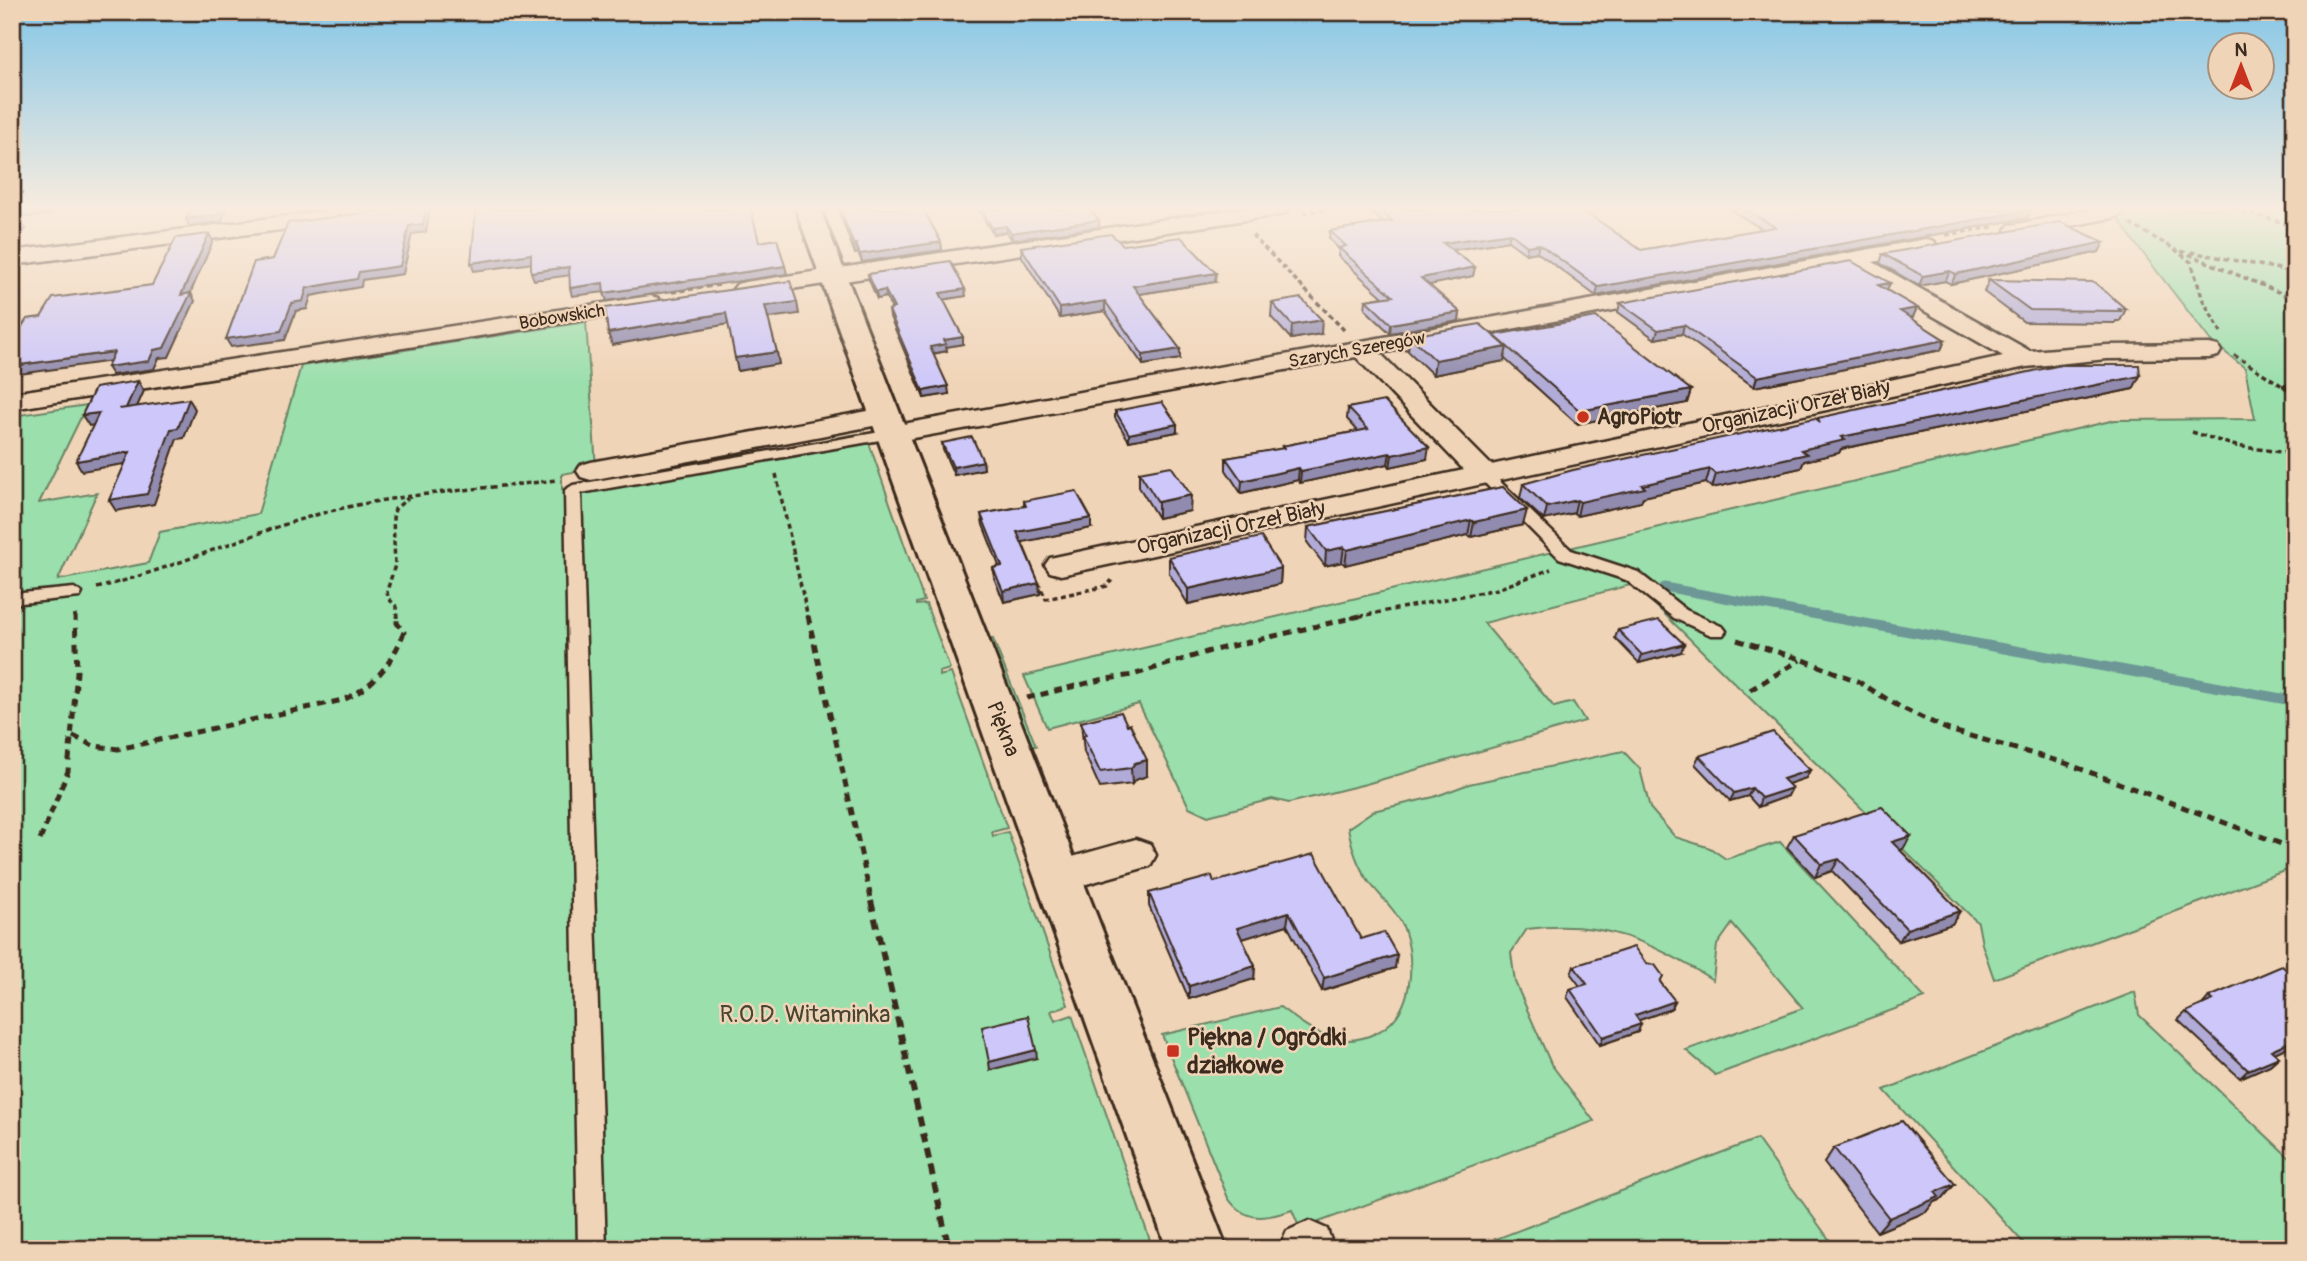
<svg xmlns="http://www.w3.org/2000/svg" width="2307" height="1261" viewBox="0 0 2307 1261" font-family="Pangolin,sans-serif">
<rect width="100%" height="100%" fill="#f0d4b7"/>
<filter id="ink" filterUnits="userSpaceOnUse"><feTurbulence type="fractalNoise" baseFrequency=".0143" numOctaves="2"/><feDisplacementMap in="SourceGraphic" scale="14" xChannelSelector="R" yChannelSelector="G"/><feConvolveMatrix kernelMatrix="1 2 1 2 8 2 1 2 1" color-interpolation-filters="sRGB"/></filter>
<g filter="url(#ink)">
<!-- green -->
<g fill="#9adfac" stroke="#6a8465" stroke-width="2">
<polygon points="2112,209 2295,209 2295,867 1994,979 1982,944 1978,923 1634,584 1484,623 1554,707 1573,702 1585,721 1366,784 1289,803 1272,799 1208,816 1189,807 1139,704 1047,728 1024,676 2115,420 2255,419 2245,368 2211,341 2132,239"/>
<polygon points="586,322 596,468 562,474 562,489 858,434 862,444 869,443 924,601 916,603 916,605 926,604 950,669 939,672 939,676 951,673 1007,828 992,832 993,836 1008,832 1068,1005 1051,1011 1055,1021 1072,1015 1153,1249 12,1249 12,416 87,405 39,503 97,493 58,580 148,563 160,532 258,514 301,366"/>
<polygon points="993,639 1036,746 1030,746 989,641"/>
<path d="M1623,751l17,18 10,39 25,29 35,11 16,11 54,-17 145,156 -210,77 -29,-25 117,-42 -71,-84 -15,21 -4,35c-64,-39 -109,-61 -186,-51l-16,24 4,29 36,82 43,57 -294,108 -8,-19c-26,9 -47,13 -64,-12l-66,-163 118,-28c31,23 57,45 96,26 37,-17 40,-69 28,-104 -6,-17 -24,-33 -35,-47 -12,-17 -17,-34 -21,-54l25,-17 61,-14 35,-13z"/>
<polygon points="2135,992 2139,1015 2295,1163 2295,1249 2029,1249 1884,1090"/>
<polygon points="1757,1139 1836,1249 1470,1249"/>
</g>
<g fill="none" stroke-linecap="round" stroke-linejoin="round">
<!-- stream-far1 -->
<polyline stroke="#6d9796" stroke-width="9" points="1664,587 1834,618"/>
<!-- stream -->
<polyline stroke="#6d9796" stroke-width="10" points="1824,616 2295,701"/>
<!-- service casing -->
<g stroke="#3b2a1e" stroke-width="5">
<g id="service">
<polygon points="892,430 899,434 897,437 581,493 606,1249 578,1249 565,490 573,485"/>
<polygon points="1483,468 1488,470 1571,550 1638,572 1686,610 1723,627 1726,631 1723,635 1711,635 1674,618 1626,580 1559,558 1478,476 1475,473"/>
<polygon points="74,588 82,593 80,597 12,604 12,594"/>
</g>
</g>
<!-- minor casing -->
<g stroke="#3b2a1e" stroke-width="5">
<g id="minor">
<polygon points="343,209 405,209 402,213 395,215 12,265 12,251"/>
<polygon points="1235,209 1289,209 1286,213 1279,215 745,296 737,294 733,289 737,284 745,282"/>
<polygon points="2093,209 2121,209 2122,212 2119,216 2112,218 2017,236 2009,235 2006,230 2009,225 2017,224"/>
<path d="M1926,239l8,2 3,5 -3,5 -61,11 157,89 77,-6 102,-1 9,2 3,5 -3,5 -9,2 -102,1 -81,8 -965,208 -11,-3 -5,-7 5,-7 414,-88 -108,-113 -464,85 -10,-2 -4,-6 4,-6 10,-2zM1848,267l155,89 -512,109 -111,-112z"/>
<polygon points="650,296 658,298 662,303 658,308 12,409 12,393"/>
<polygon points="884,408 894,410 897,416 894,422 591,480 581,477 577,471 581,465 591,462"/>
<polygon points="1136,839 1150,844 1156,855 1150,866 1058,892 1044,887 1038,876 1044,865"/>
<polygon points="1309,1221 1327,1229 1334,1249 1279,1249 1287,1231"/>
</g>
</g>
<!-- tertiary casing -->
<g stroke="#3b2a1e" stroke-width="6">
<polygon id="tertiary" points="796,209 820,209 1227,1249 1167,1249"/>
</g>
<!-- path-far2 -->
<g stroke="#3b2a1e" stroke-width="3.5" stroke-dasharray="5 3.5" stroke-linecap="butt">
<polyline points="2234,209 2295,226"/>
<polyline points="1303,213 1326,209"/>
<polyline points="2130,224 2173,248 2191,262 2203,300 2221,332"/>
<polyline points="1252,235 1344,330"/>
<polyline points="1946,235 1993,227"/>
<polyline points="2181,251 2295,299"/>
<polyline points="2191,252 2295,272"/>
<polyline points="672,292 719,285"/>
<polyline points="2234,355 2295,394"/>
<polyline points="2282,386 2295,385"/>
<polyline points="2192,432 2236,446 2295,454"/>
<polyline points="776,474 808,618"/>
<polyline points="1038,582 1046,599 1107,586 1112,580"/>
<path d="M97,588c76,-19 147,-53 222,-74 77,-21 158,-24 237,-34"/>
<polyline points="75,614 75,618"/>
<polyline points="397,618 396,606 388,598 387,591 395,565 393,518 395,509 408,498"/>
<polyline points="1351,618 1497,589 1551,569"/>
</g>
<!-- path-far1 -->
<g stroke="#3b2a1e" stroke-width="5" stroke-dasharray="8 6" stroke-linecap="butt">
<polyline points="808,616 872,903"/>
<polyline points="1737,640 1801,659 1857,681 1900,707 1949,730 2065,763 2295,849"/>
<polyline points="1750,690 1800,660"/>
<polyline points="1027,698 1100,680 1133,675 1210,651 1360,616"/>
<path d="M73,736l21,10 24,3 225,-49c31,-13 49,-37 61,-68l-7,-9v-7"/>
<polyline points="40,840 68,771 77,672 75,616"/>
</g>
<!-- path -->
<polyline stroke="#3b2a1e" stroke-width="6" stroke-dasharray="10 7" stroke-linecap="butt" points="871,901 949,1249"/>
<!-- service -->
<use href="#service" fill="#f0d4b7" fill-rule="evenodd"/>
<!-- minor -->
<use href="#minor" fill="#f0d4b7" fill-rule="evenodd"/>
<!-- tertiary -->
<use href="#tertiary" fill="#f0d4b7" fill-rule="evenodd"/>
</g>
<!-- wall -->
<g fill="#b0abd7" stroke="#3b2a1e" stroke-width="2">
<polygon points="838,209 923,209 941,242 942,250 862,262 858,253 855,254"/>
<polygon points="978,209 1090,209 1099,227 1012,240 1007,232 993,234"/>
<polygon points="1368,209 1581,209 1641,250 1762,229 1729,209 2031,209 2027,218 1596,296 1537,252 1526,254 1508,241 1452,250 1475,267 1473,276 1429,285 1460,312 1459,321 1390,333 1365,309 1366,300 1383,297 1338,256 1339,249 1329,239 1330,231 1383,222"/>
<polygon points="2104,242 2099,252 1951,284 1945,281 1919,286 1880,263 1883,254"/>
<polygon points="1123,245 1215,282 1139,294 1180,349 1180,359 1143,365 1105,311 1060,318 1022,257 1021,247"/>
<polygon points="868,274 966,296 943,299 963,344 946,347 947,351 933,354 949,394 924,398 890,317 889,310 892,309 886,297 877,299 869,280"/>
<polygon points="1989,280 2126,309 2120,321 2116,321 2115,323 2024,322 1984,292"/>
<polygon points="1890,283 1887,290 1913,317 1910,318 1945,340 1941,350 1754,387 1682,334 1655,339 1618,312 1620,303"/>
<polygon points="1272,303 1321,334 1291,339 1271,317"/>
<polygon points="1493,335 1691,390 1687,403 1577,424 1505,359 1504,361 1433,375 1408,351 1410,336"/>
<polygon points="2133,389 1841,449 1839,453 1804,461 1801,468 1712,488 1706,483 1643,497 1641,502 1577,516 1574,513 1544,520 1520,498 1523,484 1817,420 1818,418"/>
<polygon points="1348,408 1427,459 1390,467 1388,464 1300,483 1298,480 1241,493 1226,470 1226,458 1282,449 1282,446 1358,431 1347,419"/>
<polygon points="1115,411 1177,432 1129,441 1115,418"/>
<polygon points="942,443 983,461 984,469 954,475 943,450"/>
<polygon points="1139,472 1190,511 1158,518 1139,487"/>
<polygon points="1503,487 1523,525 1471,537 1468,535 1345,565 1342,562 1325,566 1307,542 1308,527"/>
<polygon points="1024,501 1091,528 1022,542 1039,583 1040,594 1004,602 994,578 993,568 999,566 983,525 981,514 1024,506"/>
<polygon points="1169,557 1281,568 1280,584 1188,604 1169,573"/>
<polygon points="1618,630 1681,652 1639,663 1615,638"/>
<polygon points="1081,722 1147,776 1135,780 1132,784 1100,788 1084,752"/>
<polygon points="1699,756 1810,770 1806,778 1788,784 1788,796 1758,807 1748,796 1730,801 1695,764"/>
<polygon points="1794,835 1903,849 1900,850 1960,911 1952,924 1899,941 1832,871 1815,877 1787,847"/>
<polygon points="1214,882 1361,939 1395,968 1322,991 1287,925 1242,939 1255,966 1254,979 1189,999 1149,906 1149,893"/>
<polygon points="1574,966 1660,982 1675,1001 1671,1009 1639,1020 1638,1032 1600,1045 1567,997 1570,989 1580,986 1571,974"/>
<polygon points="2209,997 2274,1053 2279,1057 2270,1065 2240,1078 2178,1020 2186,1012 2202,1005"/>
<polygon points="1834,1148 1955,1184 1942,1199 1934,1202 1926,1212 1877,1232 1824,1163"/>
</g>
<!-- shaded-wall -->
<g fill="#908baf" stroke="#3b2a1e" stroke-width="2">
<polygon points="36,209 55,209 51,214 14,219 12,215 12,212"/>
<polygon points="221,209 227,209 221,222 189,226 186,219"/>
<polygon points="298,209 320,209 299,212"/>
<polygon points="426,209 430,209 426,232 412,234 403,274 362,280 361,287 311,296 307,309 296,311 285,340 231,347 226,339 292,303 307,288 359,272"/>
<polygon points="2031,210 2027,218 1596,296 1598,287"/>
<polygon points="19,219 26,229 12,248 12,228"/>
<polygon points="1099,220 1099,227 1012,240 1011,233"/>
<polygon points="1006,226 1007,232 993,234 992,228"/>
<polygon points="1510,233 1508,241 1441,252 1443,243"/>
<polygon points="209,234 213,241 186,303 181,295"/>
<polygon points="941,242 942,250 862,262 860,254"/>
<polygon points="2104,242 2099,252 1951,284 1956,274"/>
<polygon points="856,244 858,253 855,254 854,245"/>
<polygon points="1539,244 1537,252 1526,254 1527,246"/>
<polygon points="531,254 534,263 474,271 471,263"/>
<polygon points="785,266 787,274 607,301 604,293"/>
<polygon points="569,267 572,275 534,280 531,272"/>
<polygon points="1475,267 1473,276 1420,287 1421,278"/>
<polygon points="1950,271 1945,281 1919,286 1923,276"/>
<polygon points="1216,273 1215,282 1133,295 1133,286"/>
<polygon points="603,283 606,292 572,296 570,288"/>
<polygon points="1890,283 1886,292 1878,285"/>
<polygon points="965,289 966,296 941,300 940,293"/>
<polygon points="885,290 886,297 877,299 876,292"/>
<polygon points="191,293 195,301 169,357 159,358 154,369 112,375 107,367 154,350"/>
<polygon points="1105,301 1105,311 1060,318 1060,308"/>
<polygon points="797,302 799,314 768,318 765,306"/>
<polygon points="1917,308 1913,317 1896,320 1900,311"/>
<polygon points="1460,312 1459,321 1390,333 1391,324"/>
<polygon points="726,313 729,324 612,345 608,333"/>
<polygon points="1322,320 1321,334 1291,339 1292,325"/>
<polygon points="1684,325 1682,334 1655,339 1658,330"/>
<polygon points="963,337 963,344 946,347 947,351 931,354 930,347 944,340"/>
<polygon points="1945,340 1941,350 1754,387 1757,377"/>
<polygon points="1507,347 1504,361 1433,375 1435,360"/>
<polygon points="1180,349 1180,359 1143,365 1143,355"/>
<polygon points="114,352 119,360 12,375 12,366"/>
<polygon points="777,352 779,364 738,371 735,358"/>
<polygon points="2140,376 2133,389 1841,449 1839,453 1804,461 1801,468 1712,488 1716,474 1801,450 1841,437"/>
<polygon points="138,381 144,391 132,418 119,409"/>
<polygon points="948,386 949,394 924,398 923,391"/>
<polygon points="1691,390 1687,403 1577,424 1580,411"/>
<polygon points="189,399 195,409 184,438 177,439 154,504 116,511 109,500 171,429"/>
<polygon points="99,413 105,423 89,426 82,415"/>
<polygon points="1177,424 1177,432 1129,441 1129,434"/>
<polygon points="1429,447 1427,459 1390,467 1392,455"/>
<polygon points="130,452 136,462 82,471 76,461"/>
<polygon points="1390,453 1388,464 1300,483 1301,471"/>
<polygon points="983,461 984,469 954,475 953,467"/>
<polygon points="1299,468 1298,480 1241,493 1242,481"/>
<polygon points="1710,469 1706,483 1643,497 1641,502 1577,516 1580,502 1642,485"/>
<polygon points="1191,495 1190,511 1158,518 1158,502"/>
<polygon points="1577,500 1574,513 1544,520 1547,507"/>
<polygon points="1527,510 1523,525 1471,537 1474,522"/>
<polygon points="1091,518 1091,528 1018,543 1017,532"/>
<polygon points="1471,520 1468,535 1345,565 1347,550"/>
<polygon points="1344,547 1342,562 1325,566 1326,551"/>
<polygon points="1281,568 1280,584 1188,604 1188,589"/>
<polygon points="1039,583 1040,594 1004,602 1003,591"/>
<polygon points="1684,644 1681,652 1639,663 1642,655"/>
<polygon points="1147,760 1147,776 1135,780 1132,784 1131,768 1135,763"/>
<polygon points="1810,770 1806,778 1779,787 1783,779"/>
<polygon points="1752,788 1748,796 1730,801 1734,793"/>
<polygon points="1792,788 1788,796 1758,807 1761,798"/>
<polygon points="1911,836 1903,849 1884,855 1892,842"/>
<polygon points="1839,859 1832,871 1815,877 1821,864"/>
<polygon points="1960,911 1952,924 1899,941 1907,929"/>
<polygon points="1289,912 1287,925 1236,941 1237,928"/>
<polygon points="1397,955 1395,968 1322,991 1324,978"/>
<polygon points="1255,966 1254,979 1189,999 1189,986"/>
<polygon points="1675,1001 1671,1009 1631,1023 1635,1015"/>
<polygon points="1641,1024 1638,1032 1600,1045 1603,1037"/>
<polygon points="2295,1039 2295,1044 2263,1058 2271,1050"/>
<polygon points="1036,1050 1037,1058 990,1070 989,1062"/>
<polygon points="2279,1057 2270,1065 2240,1078 2248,1070"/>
<polygon points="1955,1184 1942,1199 1934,1202 1926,1212 1877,1232 1889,1218 1935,1192"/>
</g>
<!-- building -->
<g fill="#cdc7fa" stroke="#3b2a1e" stroke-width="2">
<polygon points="13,209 36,209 12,212"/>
<polygon points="191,209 221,209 218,215 186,219"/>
<polygon points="393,209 426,209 423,224 409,226 400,266 359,272 357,279 307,288 303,301 292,303 281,331 226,339 254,262 273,259 288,223"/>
<polygon points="476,209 751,209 759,242 777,239 785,266 604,293 603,283 570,288 569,267 531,272 531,254 471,263"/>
<polygon points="840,209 923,209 941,242 860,254 856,244 854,245"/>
<polygon points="981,209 1090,209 1099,220 1011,233 1006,226 992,228"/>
<polygon points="1379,209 1581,209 1641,250 1775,227 1745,209 2031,210 1598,287 1539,244 1527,246 1510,233 1443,243 1475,267 1421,278 1460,312 1391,324 1366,300 1393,296 1339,248 1346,246 1330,231 1392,221"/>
<polygon points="12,219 19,219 12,228"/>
<polygon points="2060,222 2104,242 1956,274 1950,271 1923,276 1883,254"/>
<polygon points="209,234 181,295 191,293 164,348 154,350 149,361 107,367 114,352 12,366 12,341 27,319 41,317 53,298 152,285 176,238"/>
<polygon points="1111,234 1123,245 1181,237 1216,273 1133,286 1180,349 1143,355 1105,301 1060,308 1021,247"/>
<polygon points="950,261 965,289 940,293 963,337 944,340 946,344 930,347 948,386 923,391 889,310 894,308 885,290 876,292 868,274"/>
<polygon points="1851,261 1890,283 1878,285 1917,308 1900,311 1945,340 1757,377 1684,325 1658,330 1620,303"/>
<polygon points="1989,280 2094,282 2126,309 2119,309 2121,311 2030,310"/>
<polygon points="790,281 797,302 765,306 777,352 735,358 726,313 608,333 605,308"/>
<polygon points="1301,298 1322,320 1292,325 1272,303"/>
<polygon points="1596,317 1691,390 1580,411 1494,335"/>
<polygon points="1480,324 1507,347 1435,360 1410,336"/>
<polygon points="2061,365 2139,365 2140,376 1841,437 1845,440 1801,450 1807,454 1716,474 1710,469 1642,485 1645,488 1580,502 1577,500 1547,507 1523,484 1573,470 1815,418 1819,421 1818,418"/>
<polygon points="138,381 126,408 119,409 189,399 178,428 171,429 147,494 109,500 130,452 76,461 99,413 82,415 95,388"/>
<polygon points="1384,401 1429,447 1392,455 1390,453 1301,471 1299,468 1242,481 1226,458 1284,448 1282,446 1368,429 1348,408"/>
<polygon points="1162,402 1177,424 1129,434 1115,411"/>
<polygon points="972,437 983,461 953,467 942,443"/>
<polygon points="1171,466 1191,495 1158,502 1139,472"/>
<polygon points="1503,487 1527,510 1474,522 1471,520 1347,550 1344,547 1326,551 1308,527"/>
<polygon points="1076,491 1091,518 1017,532 1039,583 1003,591 993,568 1002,566 981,514 1026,506 1024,501"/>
<polygon points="1261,537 1281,568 1188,589 1169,557"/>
<polygon points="1659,620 1684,644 1642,655 1618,630"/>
<polygon points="1121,712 1127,725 1130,724 1147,760 1135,763 1131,768 1100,772 1083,736 1086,735 1081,722"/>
<polygon points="1773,732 1810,770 1783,779 1792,788 1761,798 1752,788 1734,793 1699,756"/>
<polygon points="1882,807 1911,836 1892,842 1960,911 1907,929 1839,859 1821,864 1794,835"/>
<polygon points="1314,854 1361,939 1384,932 1397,955 1324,978 1289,912 1237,928 1255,966 1189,986 1149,893 1212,876 1214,882"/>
<polygon points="1634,947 1646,963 1655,965 1663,976 1660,982 1675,1001 1635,1015 1641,1024 1603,1037 1570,989 1587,984 1574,966"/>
<polygon points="2282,966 2290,973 2295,972 2295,1039 2271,1050 2279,1057 2248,1070 2186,1012 2213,1000 2209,997"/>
<polygon points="1028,1016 1036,1050 989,1062 982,1027"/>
<polygon points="1902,1121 1955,1184 1935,1192 1939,1197 1889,1218 1834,1148"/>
<polygon points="844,1245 845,1249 833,1249"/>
</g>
</g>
<!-- sky -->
<linearGradient id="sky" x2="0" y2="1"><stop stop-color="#84c6e7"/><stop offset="0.54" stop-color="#f8ecdf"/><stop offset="1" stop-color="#f8ecdf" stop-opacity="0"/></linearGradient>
<rect width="2307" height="386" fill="url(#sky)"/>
<!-- markers -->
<g fill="#c8321e" stroke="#f0d4b7" stroke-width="2.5">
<circle cx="1583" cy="417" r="7"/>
<rect x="1166" y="1044" width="14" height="14" rx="3.5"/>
</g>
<g text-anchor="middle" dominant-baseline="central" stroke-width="5" stroke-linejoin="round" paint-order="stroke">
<!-- far-street labels -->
<g font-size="18" fill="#3b2a1e" stroke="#f0d4b7">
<text transform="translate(562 317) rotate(-9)">Bobowskich</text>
<text transform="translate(1357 350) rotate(-10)">Szarych Szeregów</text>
</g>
<!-- street labels -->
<g font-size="21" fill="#3b2a1e" stroke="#f0d4b7">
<text transform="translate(1796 407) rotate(-12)">Organizacji Orzeł Biały</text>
<text transform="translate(1231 528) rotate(-12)">Organizacji Orzeł Biały</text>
<text transform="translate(1003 729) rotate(69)">Piękna</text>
</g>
<!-- poi labels -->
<g font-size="21" font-weight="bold" fill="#3b2a1e" stroke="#f0d4b7" text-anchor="start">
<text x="1597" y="417">AgroPiotr</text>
</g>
<!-- near-park labels -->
<g font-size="24" fill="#494533" stroke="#f0d4b7">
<text x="805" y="1014">R.O.D. Witaminka</text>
</g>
<!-- near-poi labels -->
<g font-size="24" font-weight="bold" fill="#3b2a1e" stroke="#f0d4b7" text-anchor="start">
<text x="1187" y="1037">Piękna / Ogródki<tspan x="1187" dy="28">działkowe</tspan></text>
</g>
</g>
<!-- margin -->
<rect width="2307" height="1261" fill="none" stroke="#f0d4b7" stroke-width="42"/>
<rect x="21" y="21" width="2265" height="1219" fill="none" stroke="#3b2a1e" stroke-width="2.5" filter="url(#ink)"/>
<!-- north arrow -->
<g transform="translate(2241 66)"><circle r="33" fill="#f0d4b7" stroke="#a8907a" stroke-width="2"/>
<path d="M0-5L12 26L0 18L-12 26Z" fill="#c8321e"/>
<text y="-10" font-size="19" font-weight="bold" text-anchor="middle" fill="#3b2a1e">N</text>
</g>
</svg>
